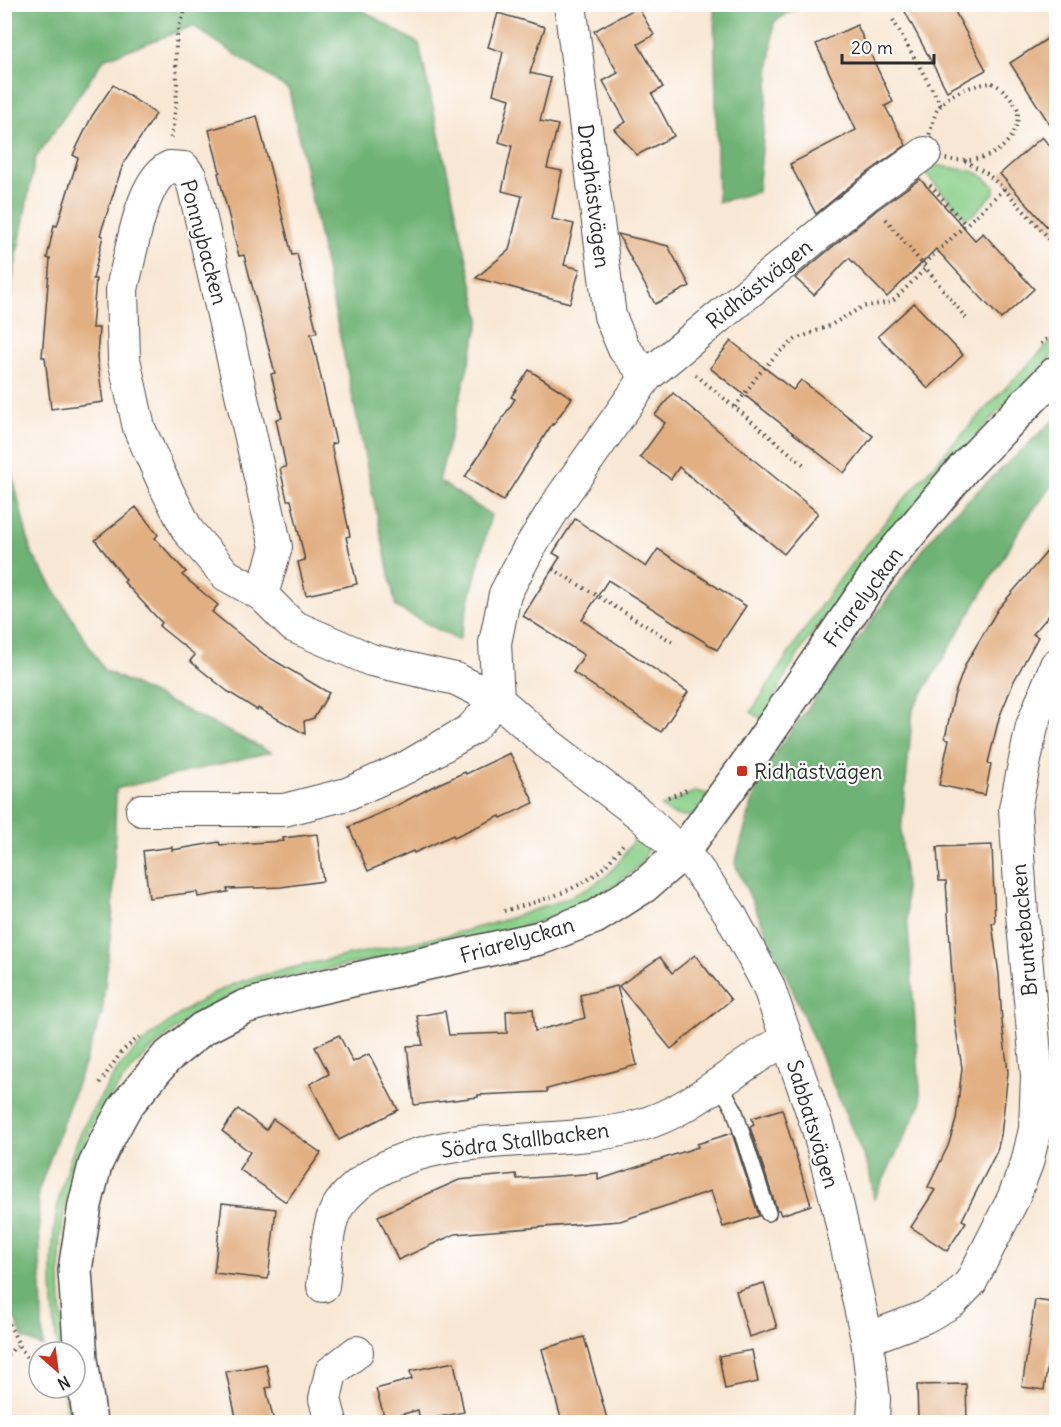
<svg xmlns="http://www.w3.org/2000/svg" width="1061" height="1427" viewBox="0 0 1061 1427" font-family="Delius,sans-serif">
<rect width="100%" height="100%" fill="#fff"/>
<filter id="ink" filterUnits="userSpaceOnUse"><feTurbulence type="fractalNoise" baseFrequency=".0167" numOctaves="2"/><feDisplacementMap in="SourceGraphic" scale="12" xChannelSelector="R" yChannelSelector="G"/><feConvolveMatrix kernelMatrix="1 2 1 2 8 2 1 2 1" color-interpolation-filters="sRGB"/></filter>
<filter id="wash" filterUnits="userSpaceOnUse"><feTurbulence type="fractalNoise" baseFrequency=".008" numOctaves="4" result="noise"/><feDisplacementMap in="SourceGraphic" scale="24" xChannelSelector="R" yChannelSelector="G"/><feGaussianBlur stdDeviation="1.35" result="paint"/><feColorMatrix in="noise" values="0 0 0 0 0 0 0 0 0 0 0 0 0 0 0 0 0 1.4 0 .05"/><feComposite in="paint" operator="in"/></filter>
<g filter="url(#wash)">
<rect width="100%" height="100%" fill="#f8e7d4"/>
<!-- green -->
<g fill="#89cf89" stroke="#5a7d5a" stroke-width="1.5">
<polygon points="928,164 972,171 981,175 994,186 994,193 974,214 966,218 922,170"/>
<path d="M1056,337v15c-71,71 -138,145 -200,223 -33,43 -74,95 -91,146l-14,-9c33,-51 65,-103 103,-151 62,-80 130,-153 202,-224z"/>
<path d="M696,791l12,3 -8,19c-15,5 -26,5 -39,-6z"/>
<path d="M639,831c7,5 10,15 7,24 -7,22 -79,58 -102,65 -37,13 -77,20 -115,28 -58,12 -116,24 -174,36 -69,28 -130,78 -164,145 -6,12 -9,26 -14,38 -3,12 -9,23 -11,35 -9,42 -7,107 0,150h-8c-12,-89 -9,-171 39,-249 7,-12 14,-24 22,-35 22,-29 74,-66 108,-81 22,-10 46,-14 69,-20 76,-19 156,-28 229,-54 28,-10 60,-19 82,-38 14,-12 22,-29 32,-44z"/>
<polygon points="63,1388 71,1388 77,1422 68,1422"/>
</g>
<!-- forest -->
<g fill="#6eb275" stroke="#4c6e50" stroke-width="1.5">
<polygon points="5,4 354,5 419,44 480,319 439,481 491,515 459,641 396,607 289,90 193,26 104,59 35,159 5,320"/>
<polygon points="714,5 801,5 774,22 758,192 718,202"/>
<polygon points="1056,418 1056,480 1023,524 913,709 901,833 921,1103 874,1199 869,1169 789,982 735,864 760,774 941,525"/>
<polygon points="5,445 31,552 104,670 271,752 116,789 113,909 102,1014 38,1192 43,1347 23,1338 4,1294"/>
</g>
<g id="blocks">
<!-- building -->
<g fill="#e2af82">
<polygon points="901,4 951,4 986,70 947,91"/>
<polygon points="638,7 654,35 638,44 663,87 652,94 674,136 637,155 614,129 626,122 603,81 618,73 594,31"/>
<polygon points="498,13 545,27 530,73 551,78 540,121 558,125 547,168 562,171 552,219 574,224 564,265 580,269 570,303 476,278 509,250 522,196 502,191 512,146 499,142 510,99 493,94 503,52 488,47"/>
<polygon points="857,25 893,102 885,106 906,145 856,181 816,214 790,164 856,130 816,44"/>
<polygon points="1056,33 1056,134 1010,63"/>
<polygon points="113,85 156,114 123,164 100,235 103,236 93,279 96,279 92,328 99,328 97,358 103,402 51,409 45,357 42,357 50,259 47,258 54,225 57,226 78,158 73,155 92,116"/>
<polygon points="257,116 292,255 297,254 317,332 311,334 336,443 331,444 350,536 346,537 357,584 306,595 298,562 305,560 291,500 287,500 280,468 286,467 276,419 282,418 271,374 275,373 244,255 239,256 218,173 220,172 209,130"/>
<polygon points="1042,137 1056,153 1056,237 1000,174"/>
<polygon points="920,179 975,240 983,233 1034,289 1001,319 936,249 887,297 849,258 814,295 795,278 878,209"/>
<polygon points="618,234 668,246 690,286 655,304"/>
<polygon points="914,303 963,355 928,389 878,336"/>
<polygon points="731,341 793,390 801,380 873,436 844,473 710,368"/>
<polygon points="529,370 572,398 553,425 552,424 503,501 465,477 515,399 511,397"/>
<polygon points="673,393 818,513 784,554 679,467 671,479 640,457 665,423 655,415"/>
<polygon points="136,507 158,535 155,538 186,572 182,575 218,605 212,612 265,655 329,693 314,718 304,721 305,734 258,708 257,710 227,691 190,661 195,655 159,626 162,623 124,582 126,580 95,540"/>
<polygon points="575,519 646,567 658,549 746,606 717,650 608,580 582,620 688,692 661,732 573,672 584,655 523,616 560,557 553,553"/>
<polygon points="1056,541 1056,607 1033,634 1038,637 1014,681 999,718 988,763 991,764 985,795 939,785 949,739 945,738 954,696 966,663 998,609"/>
<polygon points="510,753 534,803 501,818 500,816 454,837 453,835 414,853 413,851 368,871 349,827 394,807 432,787 465,772 466,774"/>
<polygon points="317,834 323,881 281,887 227,889 228,892 198,897 197,892 149,898 143,851 172,847 172,850 219,842 220,845 284,841 283,838"/>
<polygon points="992,845 995,923 992,923 999,975 1002,1022 1008,1072 1001,1135 997,1151 962,1220 966,1222 947,1251 911,1227 935,1190 928,1187 948,1146 956,1120 962,1068 955,1023 946,881 939,881 937,847"/>
<polygon points="695,955 731,1000 671,1049 619,986 660,957 672,973"/>
<polygon points="617,986 637,1065 547,1089 547,1092 478,1095 478,1097 414,1105 407,1046 423,1045 417,1016 445,1011 449,1035 507,1033 506,1011 533,1009 535,1031 585,1018 580,995"/>
<polygon points="339,1035 353,1062 369,1054 398,1110 339,1140 310,1084 329,1074 315,1047"/>
<polygon points="238,1109 266,1130 273,1119 321,1153 286,1202 239,1169 250,1152 222,1131"/>
<polygon points="782,1109 811,1205 781,1215 779,1210 777,1210 750,1127 754,1125 752,1118"/>
<polygon points="732,1133 759,1216 723,1227 711,1191 620,1221 455,1234 398,1260 378,1216 459,1180 516,1174 517,1179 598,1173 598,1180 698,1147 697,1144"/>
<polygon points="222,1203 276,1209 268,1279 214,1273"/>
<polygon points="764,1283 777,1328 749,1337 736,1291"/>
<polygon points="1035,1300 1056,1303 1044,1390 1022,1387"/>
<polygon points="584,1337 608,1422 562,1422 542,1349"/>
<polygon points="752,1350 758,1382 725,1389 719,1356"/>
<polygon points="454,1362 464,1412 420,1421 418,1410 385,1419 376,1389 412,1379 410,1371"/>
<polygon points="266,1364 271,1387 266,1388 274,1422 237,1422 226,1372"/>
<polygon points="966,1384 967,1422 918,1422 917,1385"/>
</g>
</g>
</g>
<g filter="url(#ink)">
<use href="#blocks" fill-opacity="0" stroke="#4a4744" stroke-width="1.5"/>
<g fill="none" stroke-linecap="round" stroke-linejoin="round">
<!-- lane casing -->
<g stroke="#4a4744" stroke-width="18">
<polyline id="lane" points="719,1083 734,1109 768,1213"/>
</g>
<!-- street casing -->
<g stroke="#4a4744" stroke-width="34">
<g id="street">
<polyline points="570,4 610,316 624,349 647,376"/>
<path d="M142,810h142l63,-16 60,-27 51,-30 12,-7 28,-30 -42,-21 -85,-19 -78,-34 -31,-31 -36,-20 -38,-44 -22,-43 -27,-60 -15,-69 -2,-69 2,-10c8,-28 17,-101 46,-113l14,1 6,8 4,12 82,359 -14,48"/>
<path d="M323,1286c3,-22 3,-57 13,-76 6,-12 15,-19 24,-27 73,-58 193,-33 278,-57 57,-16 98,-60 149,-87"/>
<polyline points="867,1339 925,1317 952,1302 971,1282 1013,1199 1027,1163 1035,1129 1037,1075 1022,914 1015,809 1032,726 1056,665"/>
<polyline points="331,1422 325,1399 331,1372 357,1352"/>
<polyline points="873,1422 874,1399 867,1339 838,1207 818,1129 768,985 729,912 695,866 642,816 548,744 498,700 495,643 505,594 527,552 561,498 647,376 867,195 925,153"/>
</g>
</g>
<!-- secondary casing -->
<g stroke="#4a4744" stroke-width="36">
<polyline id="secondary" points="90,1422 81,1359 75,1270 85,1205 95,1165 107,1140 125,1107 166,1058 202,1029 244,1007 303,991 540,938 595,917 644,886 682,853 742,771 881,568 963,469 1056,373"/>
</g>
<!-- path -->
<g stroke="#4a4744" stroke-width="4" stroke-dasharray="1.5 4.5" stroke-linecap="butt">
<polyline points="893,20 941,105"/>
<path d="M992,83c13,6 20,15 26,27 0,6 0,13 -3,19 -14,35 -60,37 -90,24 3,-13 6,-26 10,-38 8,-22 37,-30 57,-32z"/>
<path d="M171,138c3,-18 6,-37 6,-56 -1,-30 -5,-50 12,-78"/>
<polyline points="965,161 986,173 1004,189 1056,246"/>
<polyline points="930,185 966,225"/>
<polyline points="886,219 966,318"/>
<polyline points="924,264 1004,189"/>
<polyline points="1041,344 1056,330"/>
<polyline points="696,375 804,465"/>
<polyline points="735,407 758,375 777,354 796,339 829,326 862,307 892,302 927,267"/>
<polyline points="553,569 676,644"/>
<polyline points="668,797 683,792 688,788"/>
<path d="M504,911c35,-10 77,-20 103,-47 7,-7 12,-15 18,-22"/>
<polyline points="100,1083 122,1051 139,1037"/>
<polyline points="4,1313 19,1345 39,1377"/>
<polyline points="4,1360 13,1349 19,1345"/>
</g>
<!-- lane -->
<use href="#lane" stroke="#fff" stroke-width="15"/>
<!-- street -->
<use href="#street" stroke="#fff" stroke-width="32"/>
<!-- secondary -->
<use href="#secondary" stroke="#fff" stroke-width="33"/>
</g>
</g>
<!-- markers -->
<rect fill="#c8321e" stroke="#fff" stroke-width="2" x="736" y="765" width="12" height="12" rx="3"/>
<g text-anchor="middle" dominant-baseline="central" stroke-width="4.5" stroke-linejoin="round" paint-order="stroke">
<!-- street labels -->
<g font-size="21" fill="#2b2b2b" stroke="#fff">
<text transform="translate(594 196) rotate(83)">Draghästvägen</text>
<text transform="translate(204 242) rotate(75)">Ponnybacken</text>
<text transform="translate(759 284) rotate(-39)">Ridhästvägen</text>
<text transform="translate(863 597) rotate(-54)">Friarelyckan</text>
<text transform="translate(1024 930) rotate(-95)">Bruntebacken</text>
<text transform="translate(517 940) rotate(-16)">Friarelyckan</text>
<text transform="translate(813 1124) rotate(73)">Sabbatsvägen</text>
<text transform="translate(525 1140) rotate(-7)">Södra Stallbacken</text>
</g>
<!-- poi labels -->
<g font-size="21" fill="#2b2b2b" stroke="#fff" text-anchor="start">
<text x="754" y="771">Ridhästvägen</text>
</g>
</g>
<!-- margin -->
<rect width="1061" height="1427" fill="none" stroke="#fff" stroke-width="24"/>
<!-- north arrow -->
<g transform="translate(57 1370) rotate(152)"><circle r="28" fill="#ffffff" stroke="#aaaaaa" stroke-width="1.5"/>
<path d="M0-4.5L10 22L0 15L-10 22Z" fill="#c8321e"/>
<text y="-9" font-size="16" font-weight="bold" text-anchor="middle" fill="#2b2b2b">N</text>
</g>
<!-- scale -->
<path d="M842 54v9h92v-9" fill="none" stroke="#2b2b2b" stroke-width="3"/>
<text x="851" y="54" font-size="18" fill="#2b2b2b" stroke="#ffffff" stroke-width="4.5" paint-order="stroke">20 m</text>
</svg>
